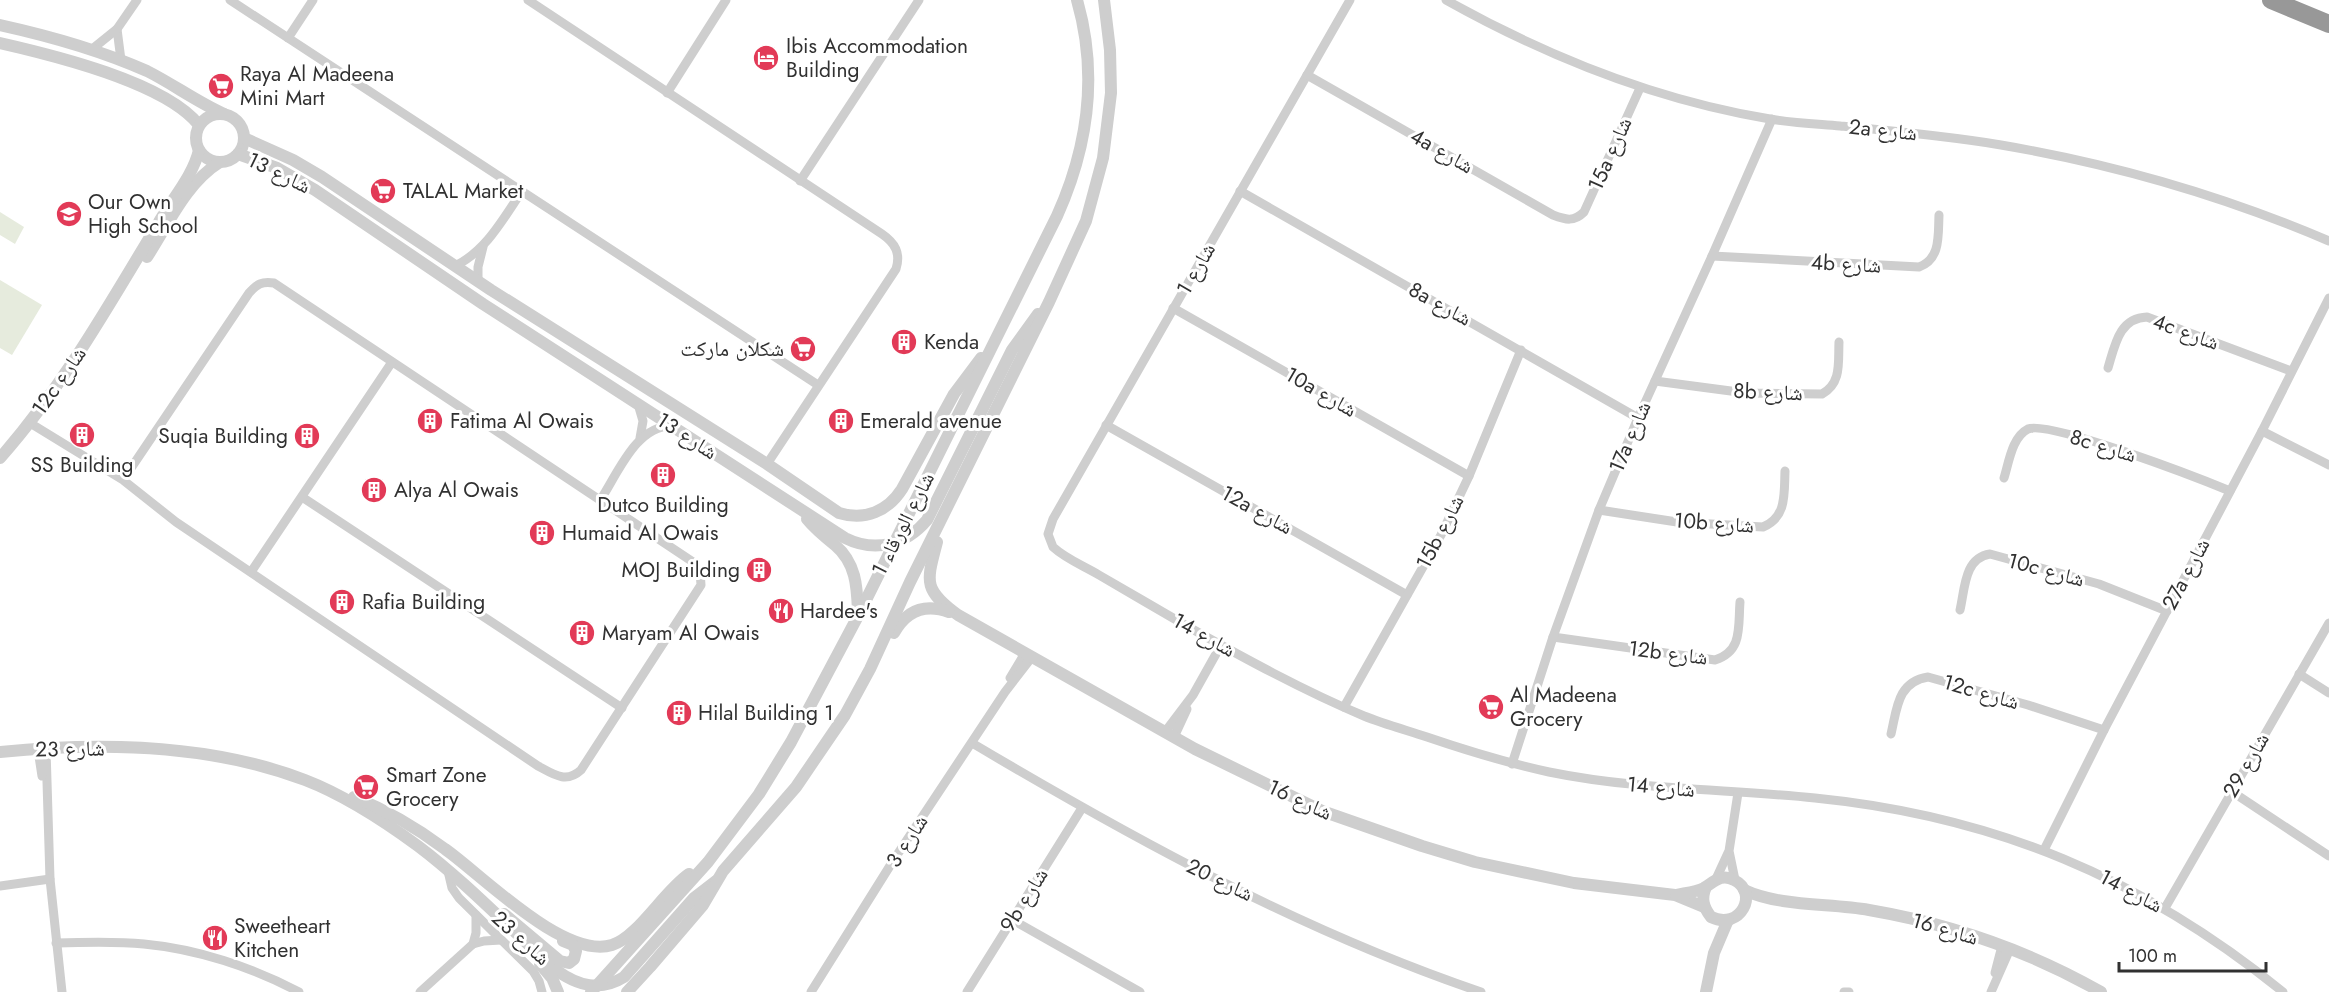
<svg xmlns="http://www.w3.org/2000/svg" width="2329" height="992" viewBox="0 0 2329 992" font-family="Jost,'Noto Naskh Arabic',sans-serif">
<rect width="100%" height="100%" fill="#fff"/>
<!-- green -->
<g fill="#e6ebdd">
<polygon points="0,212 24,227 15,244 0,235"/>
<polygon points="0,280 42,305 12,355 0,348"/>
</g>
<g fill="none" stroke-linecap="round" stroke-linejoin="round">
<!-- minor -->
<g stroke="#cecece" stroke-width="9">
<polyline points="230,0 818,385"/>
<path d="M528,0l354,234c13,9 19,19 14,35l-129,195"/>
<path d="M1350,0l-297,519 -5,15 5,13c13,12 31,19 46,28 29,17 57,33 86,50 57,32 119,66 179,91 20,8 42,14 63,21 41,14 81,26 122,35 88,18 177,17 266,26 179,18 328,80 468,194"/>
<path d="M1446,0c102,57 209,100 324,119 23,4 47,5 70,7 53,5 107,10 161,19 112,19 223,51 328,96"/>
<polyline points="117,29 121,60"/>
<polyline points="288,38 313,0"/>
<polyline points="91,50 117,29 137,0"/>
<path d="M1307,75l246,140c13,5 21,7 31,-3l56,-124"/>
<polyline points="667,93 726,0"/>
<polyline points="800,181 919,0"/>
<polyline points="1240,191 1638,418"/>
<path d="M1712,256l207,11c22,-8 19,-32 20,-52"/>
<path d="M455,266c31,-15 48,-47 67,-75"/>
<polyline points="478,281 478,267 483,247"/>
<polyline points="1173,308 1469,476"/>
<path d="M2108,368c7,-23 11,-50 39,-51l144,54"/>
<path d="M1655,381l91,12 76,1c20,-11 16,-32 17,-52"/>
<polyline points="638,404 643,421 640,438"/>
<path d="M30,423l93,57 53,42 362,244c15,8 28,18 43,4l120,-185 -1,-14 -7,-9 -419,-279c-12,-2 -17,1 -25,10l-126,187"/>
<polyline points="1106,425 1407,595"/>
<polyline points="2262,431 2329,465"/>
<path d="M2004,478c5,-16 8,-41 24,-49 21,-9 173,50 202,62"/>
<polyline points="302,497 622,708"/>
<path d="M601,499c17,-26 36,-75 72,-73"/>
<path d="M1599,510l78,12 86,5c24,-10 21,-33 22,-56"/>
<polyline points="251,572 392,362"/>
<path d="M1960,610c5,-21 4,-52 30,-56l109,30 68,27"/>
<path d="M1553,637l162,23c28,-9 23,-33 25,-58"/>
<polyline points="2299,674 2329,693"/>
<polyline points="1010,678 1025,653"/>
<polyline points="1344,707 1441,535 1469,476 1521,350"/>
<polyline points="1165,732 1193,695 1221,645"/>
<path d="M1891,734c6,-25 6,-52 37,-57l100,28 76,25"/>
<polyline points="1174,737 1187,709"/>
<path d="M972,743c162,96 329,188 509,249"/>
<polyline points="46,749 50,879 62,992"/>
<polyline points="38,750 42,776"/>
<polyline points="1512,764 1553,637 1599,510 1638,418 1712,256 1772,119"/>
<polyline points="2231,791 2329,856"/>
<polyline points="2044,850 2104,730 2262,431 2329,298"/>
<polyline points="448,871 452,888 459,898 533,971 539,981 542,992"/>
<polyline points="1716,879 1728,853"/>
<polyline points="1735,880 1729,851 1738,793"/>
<polyline points="0,886 50,879"/>
<polyline points="2165,908 2329,623"/>
<polyline points="1011,919 1140,992"/>
<path d="M56,943c29,-1 59,-2 88,1 53,5 108,23 155,48"/>
<polyline points="473,944 476,933 476,915"/>
<polyline points="1995,973 2002,946"/>
<polyline points="420,992 473,944 484,941 501,940"/>
<polyline points="811,992 893,861 1005,692 1032,657"/>
<polyline points="967,992 1082,808"/>
<polyline points="1844,992 1849,992"/>
<polyline points="1991,992 2010,949"/>
</g>
<!-- tertiary -->
<g stroke="#cecece" stroke-width="12">
<path d="M0,25c50,11 100,25 147,46 26,13 50,31 77,43"/>
<path d="M0,43c53,12 165,39 199,82"/>
<circle cx="220" cy="138" r="24"/>
<path d="M244,138l49,22 29,17 169,113 276,174 72,49c26,8 49,-2 63,-24l52,-95 27,-36"/>
<path d="M238,154l39,14 38,22 168,114 362,234c30,15 61,7 82,-18l85,-170 26,-36"/>
<path d="M147,257c21,-32 39,-74 73,-95"/>
<path d="M0,458c63,-71 110,-155 159,-236 13,-23 34,-46 40,-72"/>
<path d="M807,519c8,10 18,18 28,26 21,18 22,41 23,66"/>
<path d="M937,542c-10,39 -15,47 21,73l237,134 127,62 100,35 53,16 99,21 101,12 29,12"/>
<path d="M894,633c12,-22 30,-30 55,-21"/>
<path d="M0,752c99,-10 211,-8 305,28 39,15 79,41 113,66 49,37 92,83 138,124 22,16 44,22 68,7l70,-79 22,-17"/>
<path d="M354,797c32,13 63,31 91,52 37,26 119,111 167,96 26,-8 52,-54 77,-71"/>
<path d="M1744,890c37,17 85,13 125,20 82,14 160,41 232,82"/>
<path d="M1676,895c9,-2 20,-3 28,-7 10,-6 17,-15 30,-8 26,13 6,51 -23,37 -8,-10 -10,-19 -5,-30"/>
<polyline points="504,914 560,961 569,963 574,959 576,951 573,945 563,941"/>
<polyline points="540,964 552,978 558,992"/>
<path d="M591,992l117,-130 51,-68 32,-52 67,-126 199,-400c31,-69 41,-143 20,-216"/>
<polyline points="627,992 650,967 703,905 723,871 796,787 845,715 870,669 910,582 1049,302 1086,221 1103,158 1111,93 1110,50 1104,0"/>
<polyline points="1706,992 1714,953 1728,920"/>
</g>
<!-- motorway -->
<polyline stroke="#989898" stroke-width="18" points="2271,0 2329,24"/>
</g>
<!-- icons -->
<defs>
<g id="hotel-disc" transform="scale(1.35)"><circle r="9.5" fill="#e23a57" stroke="#fff"/><path d="M-6-4.5h1.5V1H6V5H4.5V3h-9V5H-6ZM-4 0a1.8 1.8 0 1 1 3.6 0ZM.5 0V-2.5h3Q6-2.5 6 0Z" fill="#fff"/></g>
<g id="supermarket-disc" transform="scale(1.35)"><circle r="9.5" fill="#e23a57" stroke="#fff"/><path d="M-6-5.5h2.5l.6 2H6L4.5 2H-2.5L-4.4-4H-6ZM-1.5 3.2a1.3 1.3 0 1 0 .1 0ZM3 3.2a1.3 1.3 0 1 0 .1 0Z" fill="#fff"/></g>
<g id="school-disc" transform="scale(1.35)"><circle r="9.5" fill="#e23a57" stroke="#fff"/><path d="M0-5L7-2L0 1L-7-2ZM-4 1L0 2.5L4 1V4Q0 6-4 4Z" fill="#fff"/></g>
<g id="building-disc" transform="scale(1.35)"><circle r="9.5" fill="#e23a57" stroke="#fff"/><path d="M-4-6H4V6H1V3H-1V6H-4ZM-2.5-4.3h1.7v1.8h-1.7ZM.8-4.3h1.7v1.8H.8ZM-2.5-1h1.7V.8h-1.7ZM.8-1h1.7V.8H.8Z" fill="#fff"/></g>
<g id="restaurant-disc" transform="scale(1.35)"><circle r="9.5" fill="#e23a57" stroke="#fff"/><path d="M-5-6h1v4h1v-4h1v4h1v-4h1v5L-1.5 .5V6h-2V.5L-5-1ZM5-6V6H3V1.5H1.5Q1.5-4 5-6Z" fill="#fff"/></g>
</defs>
<g fill-rule="evenodd">
<use href="#hotel-disc" x="766" y="58"/>
<use href="#supermarket-disc" x="221" y="86"/>
<use href="#supermarket-disc" x="383" y="191"/>
<use href="#school-disc" x="69" y="214"/>
<use href="#building-disc" x="904" y="342"/>
<use href="#supermarket-disc" x="803" y="349"/>
<use href="#building-disc" x="430" y="421"/>
<use href="#building-disc" x="841" y="421"/>
<use href="#building-disc" x="82" y="435"/>
<use href="#building-disc" x="307" y="436"/>
<use href="#building-disc" x="663" y="475"/>
<use href="#building-disc" x="374" y="490"/>
<use href="#building-disc" x="542" y="533"/>
<use href="#building-disc" x="759" y="570"/>
<use href="#building-disc" x="342" y="602"/>
<use href="#restaurant-disc" x="781" y="611"/>
<use href="#building-disc" x="582" y="633"/>
<use href="#supermarket-disc" x="1491" y="707"/>
<use href="#building-disc" x="679" y="713"/>
<use href="#supermarket-disc" x="366" y="787"/>
<use href="#restaurant-disc" x="215" y="938"/>
</g>
<g text-anchor="middle" dominant-baseline="central" stroke-width="6" stroke-linejoin="round" paint-order="stroke">
<!-- poi labels -->
<g font-size="21" fill="#313131" stroke="#fff" text-anchor="start">
<text x="786" y="46">Ibis Accommodation<tspan x="786" dy="24">Building</tspan></text>
<text x="240" y="74">Raya Al Madeena<tspan x="240" dy="24">Mini Mart</tspan></text>
<text x="403" y="191">TALAL Market</text>
<text x="88" y="202">Our Own<tspan x="88" dy="24">High School</tspan></text>
<text x="924" y="342">Kenda</text>
<text x="784" y="349" text-anchor="end">شكلان ماركت</text>
<text x="450" y="421">Fatima Al Owais</text>
<text x="860" y="421">Emerald avenue</text>
<text x="288" y="436" text-anchor="end">Suqia Building</text>
<text x="82" y="465" text-anchor="middle">SS Building</text>
<text x="394" y="490">Alya Al Owais</text>
<text x="663" y="505" text-anchor="middle">Dutco Building</text>
<text x="562" y="533">Humaid Al Owais</text>
<text x="740" y="570" text-anchor="end">MOJ Building</text>
<text x="362" y="602">Rafia Building</text>
<text x="800" y="611">Hardee's</text>
<text x="602" y="633">Maryam Al Owais</text>
<text x="1510" y="695">Al Madeena<tspan x="1510" dy="24">Grocery</tspan></text>
<text x="698" y="713">Hilal Building 1</text>
<text x="386" y="775">Smart Zone<tspan x="386" dy="24">Grocery</tspan></text>
<text x="234" y="926">Sweetheart<tspan x="234" dy="24">Kitchen</tspan></text>
</g>
<!-- street labels -->
<g font-size="21" fill="#313131" stroke="#fff">
<text transform="translate(1883 130) rotate(6)">2a شارع</text>
<text transform="translate(1442 151) rotate(30)">4a شارع</text>
<text transform="translate(1610 154) rotate(-66)">15a شارع</text>
<text transform="translate(279 173) rotate(26)">شارع 13</text>
<text transform="translate(1846 264) rotate(3)">4b شارع</text>
<text transform="translate(1196 269) rotate(-60)">شارع 1</text>
<text transform="translate(1440 304) rotate(29)">8a شارع</text>
<text transform="translate(2186 332) rotate(20)">4c شارع</text>
<text transform="translate(59 381) rotate(-55)">12c شارع</text>
<text transform="translate(1321 392) rotate(30)">10a شارع</text>
<text transform="translate(1768 392) rotate(2)">8b شارع</text>
<text transform="translate(687 436) rotate(33)">شارع 13</text>
<text transform="translate(1630 437) rotate(-67)">17a شارع</text>
<text transform="translate(2103 446) rotate(17)">8c شارع</text>
<text transform="translate(1257 510) rotate(29)">12a شارع</text>
<text transform="translate(1714 523) rotate(4)">10b شارع</text>
<text transform="translate(903 524) rotate(-63)">شارع الورقاء 1</text>
<text transform="translate(1440 532) rotate(-63)">15b شارع</text>
<text transform="translate(2046 570) rotate(15)">10c شارع</text>
<text transform="translate(2186 574) rotate(-62)">27a شارع</text>
<text transform="translate(1204 635) rotate(29)">شارع 14</text>
<text transform="translate(1668 653) rotate(7)">12b شارع</text>
<text transform="translate(1981 692) rotate(16)">12c شارع</text>
<text transform="translate(70 749) rotate(-1)">شارع 23</text>
<text transform="translate(2246 765) rotate(-60)">شارع 29</text>
<text transform="translate(1661 787) rotate(5)">شارع 14</text>
<text transform="translate(1300 800) rotate(25)">شارع 16</text>
<text transform="translate(907 841) rotate(-57)">شارع 3</text>
<text transform="translate(1220 880) rotate(26)">شارع 20</text>
<text transform="translate(2131 891) rotate(28)">شارع 14</text>
<text transform="translate(1024 900) rotate(-58)">9b شارع</text>
<text transform="translate(1945 929) rotate(16)">شارع 16</text>
<text transform="translate(521 938) rotate(42)">شارع 23</text>
</g>
</g>
<!-- scale -->
<path d="M2119 962v9h147v-9" fill="none" stroke="#313131" stroke-width="3"/>
<text x="2128" y="962" font-size="18" fill="#313131" stroke="#ffffff" stroke-width="4.5" paint-order="stroke">100 m</text>
</svg>
